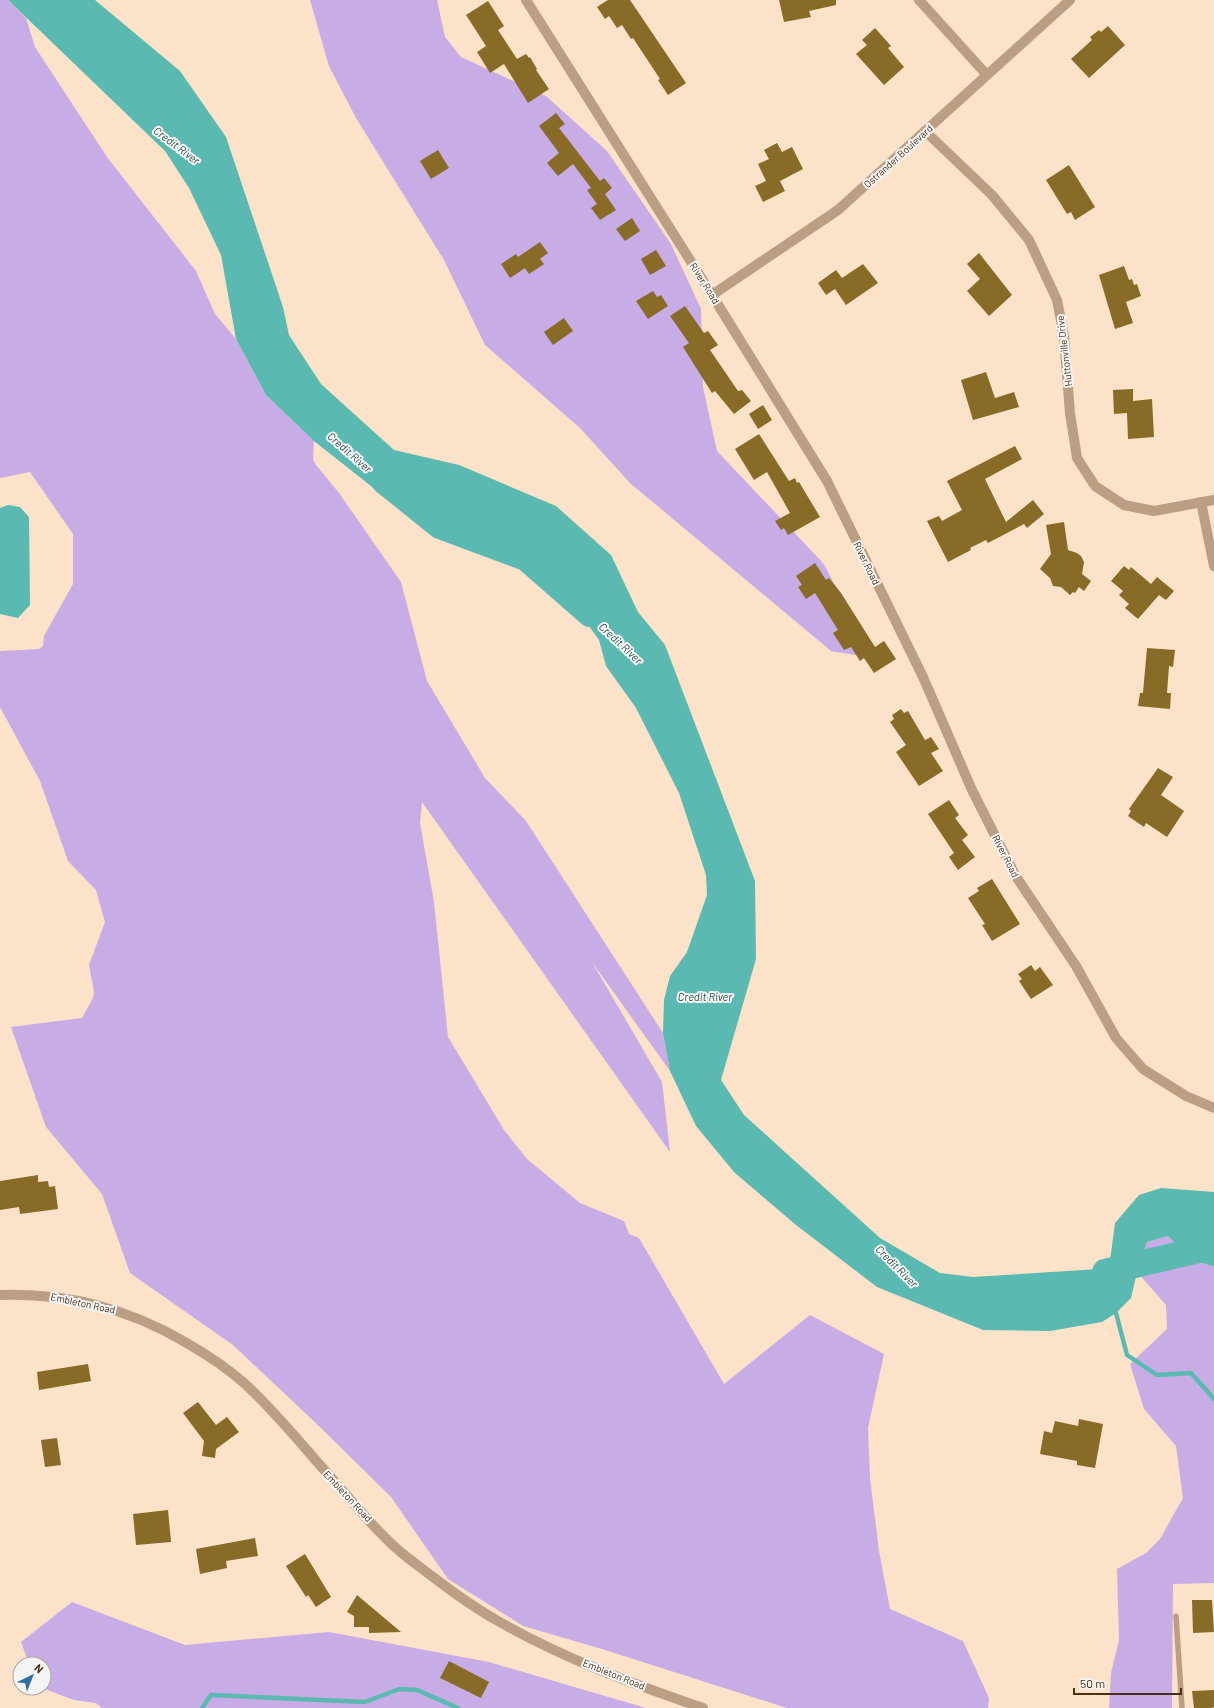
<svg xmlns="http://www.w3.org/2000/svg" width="1214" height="1708" viewBox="0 0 1214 1708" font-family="Barlow,sans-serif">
<rect width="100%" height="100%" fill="#fce2c9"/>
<!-- green -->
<g fill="#c8ace6">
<polygon points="0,0 8,0 26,18 35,47 107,157 196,271 215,314 236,339 266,395 314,441 313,459 316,465 339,493 401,582 427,681 485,778 526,821 663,1033 670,1071 592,962 662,1082 670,1152 422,802 420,823 434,902 448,1037 504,1130 527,1159 580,1203 624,1221 629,1234 639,1238 724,1384 810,1315 884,1354 868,1428 870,1478 879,1551 890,1609 963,1641 989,1698 988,1708 787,1708 602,1649 523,1626 448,1579 391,1497 321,1428 233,1345 130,1273 102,1194 46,1127 11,1027 82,1018 93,998 94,992 89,965 105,922 96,890 68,861 40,781 0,707 0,651 39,649 43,646 44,636 73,584 73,534 30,472 0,478"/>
<polygon points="310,0 437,0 445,37 461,57 546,96 607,151 671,244 701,309 703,387 717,451 823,563 869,648 867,657 831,651 630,483 580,428 485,345 444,260 356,118 329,66"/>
<polygon points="1168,1236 1177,1245 1214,1252 1214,1583 1173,1584 1172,1708 1109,1708 1111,1673 1119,1640 1117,1569 1146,1553 1160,1539 1183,1498 1176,1446 1144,1409 1130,1364 1167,1329 1166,1305 1137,1272 1147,1242"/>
<polygon points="72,1602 185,1645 329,1632 489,1662 646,1708 102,1708 96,1703 74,1700 42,1688 44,1688 44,1664 29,1664 21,1642"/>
</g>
<!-- water -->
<g fill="#5ab9b0">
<polygon points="8,0 95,0 180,71 226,137 283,307 289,335 321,384 394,450 459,465 556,506 611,555 638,612 665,645 755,881 756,959 721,1080 744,1115 880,1238 940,1273 973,1277 1099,1269 1110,1261 1115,1223 1139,1195 1161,1188 1214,1192 1214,1252 1177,1245 1168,1236 1147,1242 1137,1272 1131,1298 1116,1313 1102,1322 1050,1331 983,1330 877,1287 796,1225 734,1172 696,1126 670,1071 663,1033 664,1000 670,976 687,952 707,895 706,875 679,793 636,708 606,666 599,640 548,569 461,521 376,490 314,441 266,395 236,339 221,255 189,188 165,151"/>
<polygon points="8,505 20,507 29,517 30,605 18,618 0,614 0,508"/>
</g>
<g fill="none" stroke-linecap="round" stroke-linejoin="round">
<!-- stream -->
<g stroke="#5ab9b0" stroke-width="4.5">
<polyline points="1116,1313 1127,1355 1157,1375 1191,1373 1214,1399"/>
<polyline points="202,1708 211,1695 365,1702 399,1689 417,1690 458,1708"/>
</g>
<!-- river -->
<g stroke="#5ab9b0" stroke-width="26">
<polyline points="384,481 440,526 526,558 590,614"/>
<polyline points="1105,1272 1203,1249 1214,1253"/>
</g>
</g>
<!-- building -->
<g fill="#876b27">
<polygon points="608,0 630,0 686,83 668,95 658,80 660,79 633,38 631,39 622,25 617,28 609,16 605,19 597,7"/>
<polygon points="779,0 836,0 836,5 809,11 811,17 784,22"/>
<polygon points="488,1 504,26 498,30 517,59 526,54 529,58 530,57 537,69 536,70 549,89 528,103 504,64 490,73 477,52 486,46 466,15"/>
<polygon points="1108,26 1125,45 1089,78 1071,59 1092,40 1090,37 1099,30 1101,32"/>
<polygon points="875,28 891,46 888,48 904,67 884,85 856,54 867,45 862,40"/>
<polygon points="556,113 565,124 559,128 600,181 604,178 612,188 605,194 616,210 600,220 591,208 597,204 587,190 591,188 573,164 558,176 547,163 559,153 539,126"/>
<polygon points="777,143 782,152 792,147 803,169 780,181 785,191 763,202 755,186 766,181 758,164 769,159 764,150"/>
<polygon points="438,150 449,168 431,179 420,161"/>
<polygon points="1069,165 1095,207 1075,220 1071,212 1067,214 1046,180"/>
<polygon points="632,218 640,231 625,241 616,229"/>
<polygon points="540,242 548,253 540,259 544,264 529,274 525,268 510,278 501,264 516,254 518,257"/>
<polygon points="656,250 666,266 650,275 641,259"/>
<polygon points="979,253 1012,295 989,316 967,291 980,279 967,264"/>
<polygon points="863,264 878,283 846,305 835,289 826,295 818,283 836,270 842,278"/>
<polygon points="1124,266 1129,280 1132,279 1134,285 1137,284 1141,296 1126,302 1133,323 1115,329 1099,275"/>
<polygon points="653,291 657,297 661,295 668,306 648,319 636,301"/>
<polygon points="685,306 704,333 708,331 718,345 710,350 738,391 742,390 751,401 734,414 715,391 712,393 683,347 689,343 670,316"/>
<polygon points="564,318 573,331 553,345 544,332"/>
<polygon points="986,372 995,398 1014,392 1019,407 973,420 961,380"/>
<polygon points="1133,389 1133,401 1152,399 1154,437 1128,439 1127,413 1114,414 1113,390"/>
<polygon points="763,405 772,420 758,429 749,414"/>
<polygon points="759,434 789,481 795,478 797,483 799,482 820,517 788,535 784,528 781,530 775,521 790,513 767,472 754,480 735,449"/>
<polygon points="1015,446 1022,459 985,479 1006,522 1033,500 1044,514 1027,528 1024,524 988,543 986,540 970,548 971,550 948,562 927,521 939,516 942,521 962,510 947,481"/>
<polygon points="1064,522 1068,550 1077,553 1081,556 1084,562 1082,574 1091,581 1084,591 1079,587 1075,593 1073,592 1070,595 1061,587 1053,586 1050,578 1040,569 1051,554 1046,525"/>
<polygon points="815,563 826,580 829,578 841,593 875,647 884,641 896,659 874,673 864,658 860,661 851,647 844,650 833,633 838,630 815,593 806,599 798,587 802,585 796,576"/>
<polygon points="1124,566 1129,570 1131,567 1151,584 1157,577 1174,591 1166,600 1159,595 1138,619 1125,608 1129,604 1119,595 1123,591 1111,581"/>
<polygon points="1147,648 1175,650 1173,667 1169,666 1167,693 1171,693 1170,709 1138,706 1140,693 1143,693"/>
<polygon points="901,709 904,713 908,711 925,740 931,737 939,749 931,753 943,771 919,786 896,752 906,745 890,722 894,719 892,715"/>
<polygon points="1158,768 1173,777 1161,795 1184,811 1167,837 1146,823 1144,827 1128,816 1131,811 1129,809"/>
<polygon points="949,800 959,815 955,818 968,835 962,840 975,857 958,870 949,857 954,853 928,814"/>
<polygon points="992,879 1020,924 992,941 982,925 985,924 968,898 979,891 977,888"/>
<polygon points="1031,965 1035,971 1040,967 1053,985 1031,999 1019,981 1022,979 1018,974"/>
<polygon points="38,1175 38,1182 48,1181 49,1187 55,1186 58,1209 20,1214 19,1207 0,1210 0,1181"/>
<polygon points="88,1364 91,1381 39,1390 37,1372"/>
<polygon points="198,1402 216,1425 227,1417 239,1432 216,1449 215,1458 202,1456 204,1441 183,1413"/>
<polygon points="1079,1419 1103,1424 1095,1468 1077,1465 1077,1461 1040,1454 1044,1431 1052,1433 1055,1421 1078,1426"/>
<polygon points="57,1438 61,1465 45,1467 41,1440"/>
<polygon points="168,1510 171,1542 136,1545 133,1514"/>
<polygon points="255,1538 258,1556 226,1561 227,1568 200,1574 196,1549"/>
<polygon points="305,1554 331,1597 316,1607 308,1595 306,1597 286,1566"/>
<polygon points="357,1595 401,1632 369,1633 369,1627 354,1627 354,1616 347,1612"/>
<polygon points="1192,1600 1212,1600 1214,1632 1193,1633"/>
<polygon points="449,1661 489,1682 481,1698 440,1678"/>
<polygon points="1214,1690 1214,1707 1212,1708 1194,1708 1192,1691"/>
</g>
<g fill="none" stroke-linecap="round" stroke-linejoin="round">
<!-- service -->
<polyline stroke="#ba9f84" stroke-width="5.5" points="1176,1616 1182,1708"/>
<!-- minor -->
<g stroke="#ba9f84" stroke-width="10">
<polyline points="526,0 712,295 827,481 923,677 972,790 1015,875 1076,966 1116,1038 1143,1069 1186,1096 1214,1108"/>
<polyline points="919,0 986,74"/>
<polyline points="925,131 992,195 1029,240 1057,300 1064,336 1070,413 1077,458 1095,486 1124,505 1154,511 1214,500"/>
<polyline points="712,295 838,210 1070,0"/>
<polyline points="1201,502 1214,566"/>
</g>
<!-- tertiary -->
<path stroke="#ba9f84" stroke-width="10" d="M0,1295c68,-2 127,13 185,47 21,12 41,25 59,41 33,30 61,66 91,99 23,26 46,55 73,76 29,22 58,45 90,63 64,37 135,63 205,87"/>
</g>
<g text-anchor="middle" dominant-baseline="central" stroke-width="4" stroke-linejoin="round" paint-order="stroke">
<!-- street labels -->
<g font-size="10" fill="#493115" stroke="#f4f4f4">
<text transform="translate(898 156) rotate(-42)">Ostrander Boulevard</text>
<text transform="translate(705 283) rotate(58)">River Road</text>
<text transform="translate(1064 351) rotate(-97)">Huttonville Drive</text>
<text transform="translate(867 563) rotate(64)">River Road</text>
<text transform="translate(1006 856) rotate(63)">River Road</text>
<text transform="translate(83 1303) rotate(12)">Embleton Road</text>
<text transform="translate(348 1496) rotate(47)">Embleton Road</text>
<text transform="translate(614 1674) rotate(22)">Embleton Road</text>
</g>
<!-- water labels -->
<g font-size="11" font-style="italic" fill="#27524d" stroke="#f4f4f4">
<text transform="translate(177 145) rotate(37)">Credit River</text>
<text transform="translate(350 452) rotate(41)">Credit River</text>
<text transform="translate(621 643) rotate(43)">Credit River</text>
<text x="705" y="996">Credit River</text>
<text transform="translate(897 1266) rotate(45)">Credit River</text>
</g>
</g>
<!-- north arrow -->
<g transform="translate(32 1676) rotate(43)"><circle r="19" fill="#f4f4f4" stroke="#b0a69b"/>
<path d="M0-3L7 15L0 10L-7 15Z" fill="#2f71a7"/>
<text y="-6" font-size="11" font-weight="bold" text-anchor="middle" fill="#493115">N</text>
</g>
<!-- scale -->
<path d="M1074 1688v6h107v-6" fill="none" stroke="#493115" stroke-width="2"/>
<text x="1080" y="1688" font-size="12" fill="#493115" stroke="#f4f4f4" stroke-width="3" paint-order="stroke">50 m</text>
</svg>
